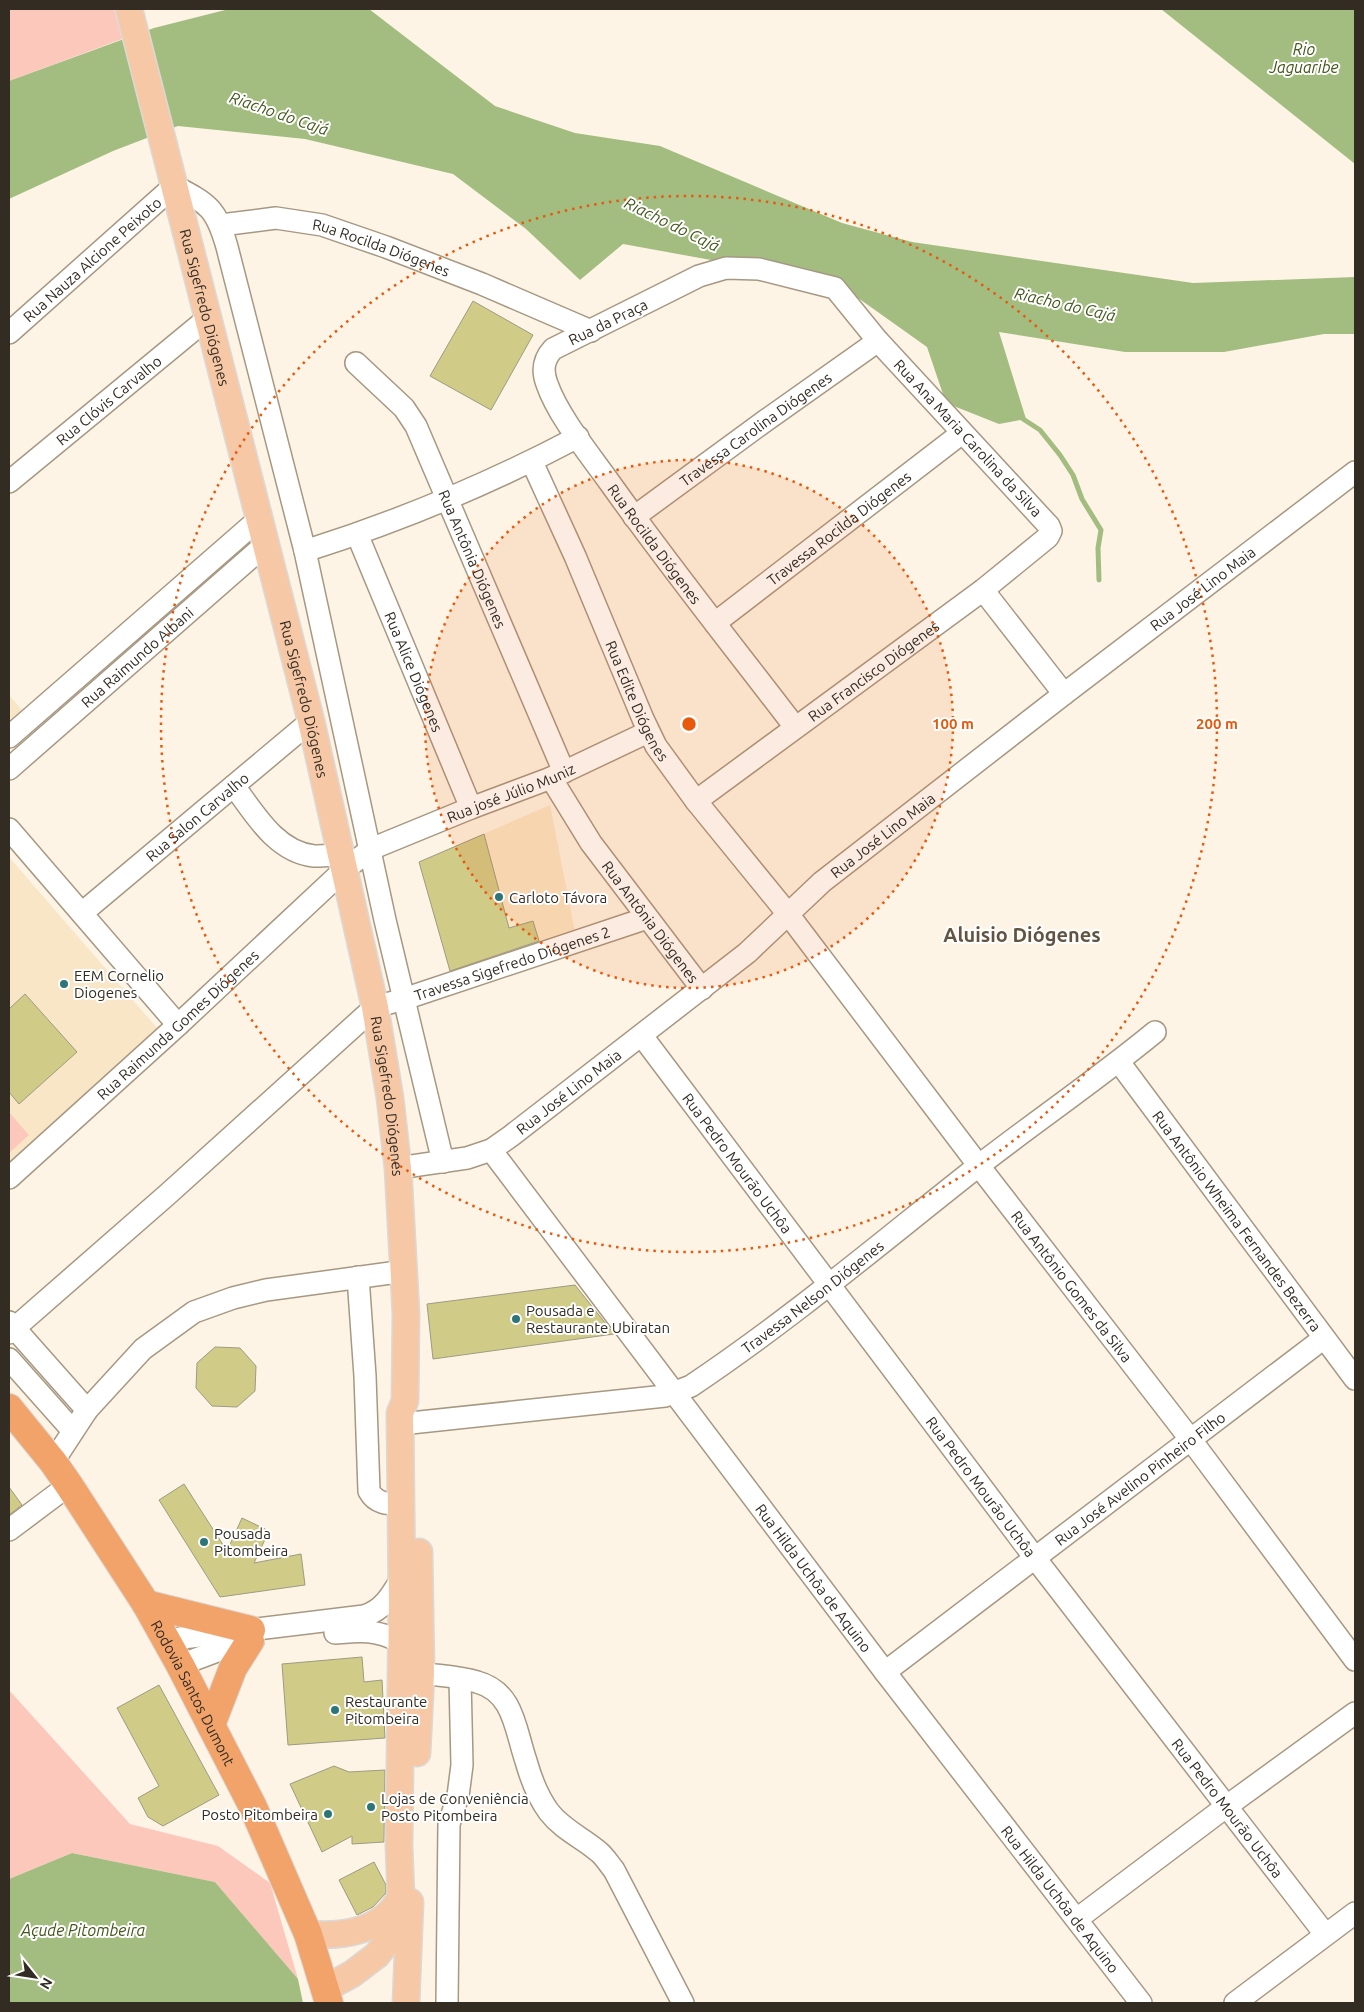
<svg xmlns="http://www.w3.org/2000/svg" width="1364" height="2012" viewBox="0 0 1364 2012" font-family="Ubuntu,sans-serif">
<rect width="100%" height="100%" fill="#fdf4e5"/>
<!-- built -->
<g fill="#f9e6c7">
<polygon points="9,695 29,718 9,734"/>
<polygon points="550,805 575,932 453,980 419,862"/>
<polygon points="9,857 164,1036 9,1173"/>
</g>
<!-- green -->
<g fill="#fdc8bc">
<polygon points="9,9 114,9 122,39 9,81"/>
<polygon points="9,1112 29,1135 9,1153"/>
<polygon points="9,1690 130,1824 218,1846 270,1883 298,1979 215,1882 72,1853 9,1879"/>
</g>
<!-- water -->
<g fill="#a3bd81">
<polygon points="229,9 369,9 495,106 575,133 660,146 842,223 912,242 1193,283 1355,277 1355,334 1324,334 1224,352 1125,352 999,332 1026,419 999,424 946,403 927,347 844,288 722,262 623,244 580,280 526,229 453,174 305,139 178,126 113,151 9,199 9,81 154,28"/>
<polygon points="1161,9 1355,9 1355,164"/>
<polygon points="72,1853 215,1882 298,1979 303,2003 9,2003 9,1879"/>
</g>
<g fill="none" stroke-linecap="round" stroke-linejoin="round">
<!-- stream -->
<polyline stroke="#a3bd81" stroke-width="5" points="1020,417 1040,430 1060,455 1073,475 1082,499 1101,530 1098,548 1099,580"/>
</g>
<!-- building -->
<g fill="#d1cb88" stroke="#9d9b82">
<polygon points="473,301 533,335 491,410 430,376"/>
<polygon points="484,834 509,928 533,921 539,941 450,971 419,862"/>
<polygon points="25,994 77,1052 19,1104 9,1092 9,1009"/>
<polygon points="575,1285 614,1334 433,1359 427,1304"/>
<polygon points="215,1347 240,1348 256,1366 255,1391 237,1407 212,1406 196,1388 197,1363"/>
<polygon points="184,1484 227,1551 242,1518 269,1531 254,1563 301,1554 305,1585 220,1597 159,1500"/>
<polygon points="9,1487 22,1505 9,1515"/>
<polygon points="362,1657 364,1682 382,1680 385,1738 288,1745 282,1664"/>
<polygon points="159,1685 219,1795 163,1826 148,1817 138,1798 159,1786 117,1708"/>
<polygon points="334,1766 349,1772 385,1770 384,1842 352,1844 352,1836 322,1852 290,1784"/>
<polygon points="374,1862 386,1885 386,1893 373,1907 357,1915 339,1880"/>
</g>
<g fill="none" stroke-linecap="round" stroke-linejoin="round">
<!-- minor casing -->
<g stroke="#a69882" stroke-width="24">
<g id="minor">
<path id="s1" d="M221,225l55,-7 46,7 64,22 96,37 109,47"/>
<path id="s2" d="M9,333l165,-147c35,18 42,22 53,61l78,304 80,369 58,242"/>
<path id="s3" d="M356,363l48,45 12,18 148,346"/>
<path id="s4" d="M532,462l43,94 68,163 13,27 40,55 92,113 191,252 212,274 164,220"/>
<path id="s5" d="M9,482l199,-164"/>
<path id="s6" d="M634,517l131,-96 113,-80"/>
<path id="s7" d="M357,534l114,274"/>
<path d="M305,551c92,-29 188,-69 273,-114"/>
<polyline points="983,590 1064,694"/>
<path id="s8" d="M715,623l247,-190"/>
<polyline points="9,737 259,519"/>
<path id="s9" d="M9,769l257,-225"/>
<path id="s10" d="M551,778l40,65 111,146"/>
<path d="M234,786c20,27 42,66 80,70 9,0 18,-1 27,-1"/>
<path id="s11" d="M696,801l287,-211 65,-53 3,-6 -2,-5 -171,-185 -43,-53 -76,-19 -33,-1 -27,8 -146,73c-10,11 -11,22 -6,35 11,32 43,71 63,99 59,83 123,163 185,244"/>
<polyline points="9,829 178,1025"/>
<path id="s12" d="M82,913l229,-192"/>
<path id="s13" d="M642,1036l393,522 290,376"/>
<path id="s14" d="M1119,1062l236,317"/>
<path id="s15" d="M491,1150l394,522 256,331"/>
<path id="s16" d="M398,1168l69,-10 24,-8 20,-14 236,-183 75,-71 242,-188 291,-222"/>
<path id="s17" d="M9,1178l169,-153 166,-155 27,-21 100,-41 80,-30 97,-46"/>
<path d="M358,1277l7,99 4,115c7,13 19,13 32,13"/>
<polyline points="9,1322 87,1410"/>
<path id="s18" d="M9,1333l159,-139 207,-187 29,-8 243,-81"/>
<polyline points="9,1359 73,1431"/>
<path id="s19" d="M401,1424l264,-28 26,-10c100,-67 192,-145 286,-219 59,-46 121,-88 178,-135"/>
<polyline points="53,1462 87,1410 143,1349 194,1312 233,1298 266,1290 405,1271"/>
<polyline points="9,1530 69,1485"/>
<path d="M335,1633c14,-1 28,-3 41,0 16,3 21,10 39,10"/>
<path d="M166,1640l198,-24c19,-6 27,-20 37,-37"/>
<polyline points="180,1665 228,1647 253,1641"/>
<path id="s20" d="M885,1672l439,-334"/>
<path d="M421,1673c18,3 38,3 56,9 37,10 38,47 49,79 5,18 12,36 23,51 14,18 34,26 50,40 6,5 10,12 15,18l69,133"/>
<polyline points="1077,1919 1227,1806 1355,1713"/>
<polyline points="447,2003 449,1824 458,1796 462,1765 460,1679"/>
<polyline points="1235,2003 1355,1913"/>
</g>
</g>
<!-- major casing -->
<g stroke="#dad9d7" stroke-width="29">
<g id="major">
<path id="s21" d="M129,9l182,712 64,286 15,91 8,70 8,146 -1,87 -5,12 2,188 -3,245 2,51 -4,23 -8,19 -12,16 -25,19 -26,14"/>
<polyline points="417,1753 421,1673 419,1552"/>
<path d="M308,1934c33,3 73,-2 91,-34"/>
<polyline points="406,2003 410,1902"/>
</g>
</g>
<!-- highway casing -->
<g stroke="#dad9d7" stroke-width="30">
<g id="highway">
<path id="s22" d="M9,1408l44,54 16,23 77,119 34,61 73,142 55,127 21,69"/>
<polyline points="146,1604 251,1630"/>
<polyline points="211,1725 233,1668 250,1641"/>
</g>
</g>
<!-- minor -->
<use href="#minor" stroke="#fff" stroke-width="21"/>
<!-- major -->
<use href="#major" stroke="#f7c8a6" stroke-width="26"/>
<!-- highway -->
<use href="#highway" stroke="#f2a36a" stroke-width="28"/>
</g>
<!-- distance rings -->
<circle cx="689" cy="724" r="264" fill="#e8590c" fill-opacity=".12"/>
<g fill="none" stroke="#e8590c" stroke-width="2.5" stroke-dasharray="2.5 5">
<circle cx="689" cy="724" r="264"/>
<circle cx="689" cy="724" r="528"/>
</g>
<!-- markers -->
<g fill="#2c7678" stroke="#fff" stroke-width="2">
<circle cx="499" cy="897" r="5"/>
<circle cx="64" cy="984" r="5"/>
<circle cx="516" cy="1319" r="5"/>
<circle cx="204" cy="1542" r="5"/>
<circle cx="335" cy="1710" r="5"/>
<circle cx="371" cy="1807" r="5"/>
<circle cx="328" cy="1814" r="5"/>
</g>
<g text-anchor="middle" dominant-baseline="central" stroke-width="4" stroke-linejoin="round" paint-order="stroke">
<!-- street labels -->
<g font-size="15" fill="#322c23" stroke="#fff">
<text stroke="none"><textPath href="#s1" startOffset="165">Rua Rocilda Diógenes</textPath></text>
<text stroke="none"><textPath href="#s2" startOffset="111">Rua Nauza Alcione Peixoto</textPath></text>
<text stroke="none"><textPath href="#s21" startOffset="308">Rua Sigefredo Diógenes</textPath></text>
<text transform="translate(608 322) rotate(-26)">Rua da Praça</text>
<text stroke="none"><textPath href="#s5" startOffset="129">Rua Clóvis Carvalho</textPath></text>
<text stroke="none"><textPath href="#s6" startOffset="150">Travessa Carolina Diógenes</textPath></text>
<text transform="translate(968 438) rotate(47)">Rua Ana Maria Carolina da Silva</text>
<text stroke="none"><textPath href="#s8" startOffset="156">Travessa Rocilda Diógenes</textPath></text>
<text stroke="none"><textPath href="#s11" startOffset="1306">Rua Rocilda Diógenes</textPath></text>
<text stroke="none"><textPath href="#s3" startOffset="232">Rua Antônia Diógenes</textPath></text>
<text stroke="none"><textPath href="#s16" startOffset="1002">Rua José Lino Maia</textPath></text>
<text stroke="none"><textPath href="#s9" startOffset="170">Rua Raimundo Albani</textPath></text>
<text stroke="none"><textPath href="#s11" startOffset="220">Rua Francisco Diógenes</textPath></text>
<text stroke="none"><textPath href="#s7" startOffset="149">Rua Alice Diógenes</textPath></text>
<text stroke="none"><textPath href="#s21" startOffset="712">Rua Sigefredo Diógenes</textPath></text>
<text stroke="none"><textPath href="#s4" startOffset="261">Rua Edite Diógenes</textPath></text>
<text stroke="none"><textPath href="#s17" startOffset="640">Rua josé Júlio Muniz</textPath></text>
<text stroke="none"><textPath href="#s12" startOffset="150">Rua Salon Carvalho</textPath></text>
<text stroke="none"><textPath href="#s16" startOffset="598">Rua José Lino Maia</textPath></text>
<text stroke="none"><textPath href="#s10" startOffset="175">Rua Antônia Diógenes</textPath></text>
<text stroke="none"><textPath href="#s18" startOffset="634">Travessa Sigefredo Diógenes 2</textPath></text>
<text stroke="none"><textPath href="#s17" startOffset="228">Rua Raimunda Gomes Diógenes</textPath></text>
<text stroke="none"><textPath href="#s16" startOffset="192">Rua José Lino Maia</textPath></text>
<text stroke="none"><textPath href="#s21" startOffset="1118">Rua Sigefredo Diógenes</textPath></text>
<text stroke="none"><textPath href="#s13" startOffset="159">Rua Pedro Mourão Uchôa</textPath></text>
<text stroke="none"><textPath href="#s14" startOffset="198">Rua Antônio Wheima Fernandes Bezerra</textPath></text>
<text stroke="none"><textPath href="#s4" startOffset="992">Rua Antônio Gomes da Silva</textPath></text>
<text stroke="none"><textPath href="#s19" startOffset="444">Travessa Nelson Diógenes</textPath></text>
<text stroke="none"><textPath href="#s20" startOffset="320">Rua José Avelino Pinheiro Filho</textPath></text>
<text stroke="none"><textPath href="#s13" startOffset="564">Rua Pedro Mourão Uchôa</textPath></text>
<text stroke="none"><textPath href="#s15" startOffset="536">Rua Hilda Uchôa de Aquino</textPath></text>
<text stroke="none"><textPath href="#s22" startOffset="340">Rodovia Santos Dumont</textPath></text>
<text stroke="none"><textPath href="#s13" startOffset="969">Rua Pedro Mourão Uchôa</textPath></text>
<text stroke="none"><textPath href="#s15" startOffset="941">Rua Hilda Uchôa de Aquino</textPath></text>
</g>
<!-- poi labels -->
<g font-size="15" fill="#322c23" stroke="#fff" text-anchor="start">
<text x="509" y="897">Carloto Távora</text>
<text x="74" y="975">EEM Cornelio<tspan x="74" dy="17">Diogenes</tspan></text>
<text x="526" y="1310">Pousada e<tspan x="526" dy="17">Restaurante Ubiratan</tspan></text>
<text x="214" y="1533">Pousada<tspan x="214" dy="17">Pitombeira</tspan></text>
<text x="345" y="1701">Restaurante<tspan x="345" dy="17">Pitombeira</tspan></text>
<text x="381" y="1798">Lojas de Conveniência<tspan x="381" dy="17">Posto Pitombeira</tspan></text>
<text x="318" y="1814" text-anchor="end">Posto Pitombeira</text>
</g>
<!-- water labels -->
<g font-size="16" font-style="italic" fill="#415819" stroke="#fff">
<text x="1304" y="49">Rio<tspan x="1304" dy="18">Jaguaribe</tspan></text>
<text transform="translate(279 113) rotate(19)">Riacho do Cajá</text>
<text transform="translate(672 224) rotate(26)">Riacho do Cajá</text>
<text transform="translate(1065 304) rotate(13)">Riacho do Cajá</text>
<text x="83" y="1930">Açude Pitombeira</text>
</g>
<!-- district labels -->
<g font-size="20" font-weight="bold" fill="#615440" stroke="#fff">
<text x="1022" y="934">Aluisio Diógenes</text>
</g>
</g>
<circle cx="689" cy="724" r="8" fill="#e8590c" stroke="#fff" stroke-width="2.5"/>
<g font-size="15" text-anchor="middle" font-weight="bold" fill="#e8590c" stroke="#fff" stroke-width="4" stroke-linejoin="round" paint-order="stroke">
<text x="953" y="729">100 m</text>
<text x="1217" y="729">200 m</text>
</g>
<!-- border -->
<rect width="1364" height="2012" fill="none" stroke="#322c23" stroke-width="20"/>
<!-- north arrow -->
<g transform="translate(35 1977) rotate(120)" stroke="#ffffff" stroke-width="4" paint-order="stroke">
<path d="M0-4L9 19L0 12L-9 19Z" fill="#322c23"/>
<text y="-8" font-size="14" font-weight="bold" text-anchor="middle" fill="#322c23">N</text>
</g>
</svg>
